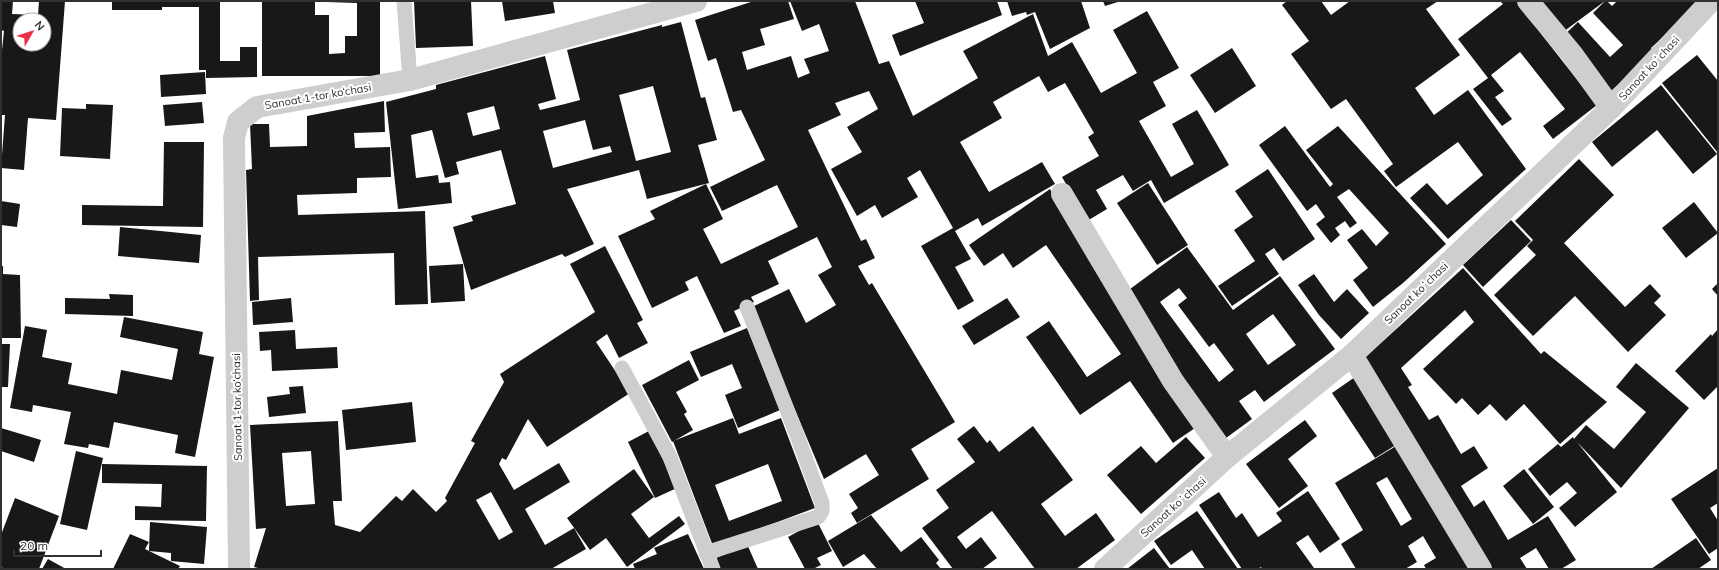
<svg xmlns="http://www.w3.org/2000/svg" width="1719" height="570" viewBox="0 0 1719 570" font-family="Mulish,sans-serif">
<rect width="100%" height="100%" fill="#fff"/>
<!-- building -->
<g fill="#181818" fill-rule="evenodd">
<path d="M1,1h12l-1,13 26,1 1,-14h26l-9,119 -28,-2 -4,52 -23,-2 4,-53h-4v-65h1l2,-19 -3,-1zM20,20h24v24h-24z"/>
<polygon points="112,1 220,1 220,61 240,61 240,47 257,47 257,77 206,78 206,70 199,70 199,7 162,7 162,10 112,10"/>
<polygon points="262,1 315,1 315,15 329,15 329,54 345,53 345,36 357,36 357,3 326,2 326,1 380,1 380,76 262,76"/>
<polygon points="414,1 471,1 473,46 416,48"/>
<polygon points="502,1 553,1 555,13 505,21"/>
<polygon points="754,1 788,1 794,19 760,29 765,45 742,52 747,70 791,56 798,78 810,73 804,59 829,51 819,24 802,31 790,1 855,1 879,64 889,61 913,116 978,78 963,51 1033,14 1048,56 1072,42 1101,93 1137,73 1113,30 1147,11 1179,68 1153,82 1166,106 1139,121 1171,177 1194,164 1172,124 1197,110 1229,165 1164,203 1151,180 1133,191 1123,175 1096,190 1107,209 1087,221 1062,177 1099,156 1088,137 1094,133 1065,83 1048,92 1039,76 993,102 1002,118 960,142 989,192 1042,162 1055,184 982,226 978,218 955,231 971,259 955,267 974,301 958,310 921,246 953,228 920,170 907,178 918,197 882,218 875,205 857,216 831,169 862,152 847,127 878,109 869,91 835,103 841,115 808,130 861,241 866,239 875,258 858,266 869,285 872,283 955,422 911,449 929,479 857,523 851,513 858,508 849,494 879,475 866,454 824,479 752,307 789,289 806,323 836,305 818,275 832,267 817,237 768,261 779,284 751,297 754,302 734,311 741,326 724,333 697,276 685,282 689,290 652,308 618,236 655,219 650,211 706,184 723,219 703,229 721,264 798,227 777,185 722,211 710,187 765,160 741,110 733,112 716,58 708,61 695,20"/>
<polygon points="915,1 997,1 1002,15 900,56 892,35 924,23"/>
<polygon points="1007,1 1081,1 1090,28 1050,49 1035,12 1027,15 1026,12 1012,16"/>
<polygon points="1103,1 1121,1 1105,6"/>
<polygon points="1287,1 1321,1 1331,15 1350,1 1438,1 1426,9 1460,55 1415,88 1434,115 1468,90 1526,169 1448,239 1410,198 1427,183 1447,205 1483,175 1458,142 1396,187 1384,171 1393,164 1346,99 1331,109 1291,54 1309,41 1282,5"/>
<polygon points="1500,1 1523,1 1542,35 1597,105 1553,139 1543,126 1565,109 1520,52 1491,75 1504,91 1495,97 1512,119 1502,126 1473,89 1488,78 1458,39 1503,4"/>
<polygon points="1535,1 1607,1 1612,6 1617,1 1702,1 1651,48 1654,52 1611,91 1561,38 1578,22 1610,57 1623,45 1593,13 1605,1 1559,35"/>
<path d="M681,22l20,76 4,-1 12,43 -19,5 11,38 -62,16 -8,-29 -72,19 27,55 -29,13 -3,-3 -91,36 -18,-63 20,-6 -2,-5 45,-12 -15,-54 -45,12 3,12 -14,4 -13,-48 -21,5 5,43 22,-3 1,8 11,-1 2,21 -54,6 -12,-107 50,-13v-4l109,-29 11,43 -18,5 2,6 25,-6 15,-4 -13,-50 95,-25v2zM653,86l18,66 -35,9 -17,-66zM494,106l6,23 -27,7 -6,-23zM585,120l8,30 17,-4 2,6 -59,16 -10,-37z"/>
<polygon points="1232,48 1256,86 1215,113 1190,75"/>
<polygon points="1697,55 1718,81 1718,153 1662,83"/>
<polygon points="205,72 206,94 161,97 160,75"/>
<polygon points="1661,85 1717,154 1693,174 1657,130 1612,167 1592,142"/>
<polygon points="384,101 385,132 354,133 355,148 390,147 391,177 357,178 357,193 297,195 298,215 425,211 428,304 395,305 394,253 258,257 259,300 250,301 246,170 252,169 250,124 269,124 270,147 307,146 307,116"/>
<polygon points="202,102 204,123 165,126 163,105"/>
<polygon points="86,104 113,105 110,159 60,156 62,108 86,109"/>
<polygon points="1285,126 1330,187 1333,184 1306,150 1338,126 1446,244 1403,283 1373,307 1353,280 1368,268 1347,240 1362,229 1376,246 1389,233 1349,189 1337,197 1357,223 1350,228 1345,221 1335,228 1340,235 1331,243 1316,224 1325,217 1316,204 1307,211 1259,145"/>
<polygon points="164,142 204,142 203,227 82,225 82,205 163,206"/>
<polygon points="1579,159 1614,195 1564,243 1625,307 1650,284 1661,296 1654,303 1666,315 1628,352 1575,296 1533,336 1494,295 1536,255 1527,246 1533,240 1515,221"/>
<polygon points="1268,169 1315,239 1283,261 1274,248 1265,254 1279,274 1232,306 1218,286 1255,261 1234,230 1253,217 1235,191"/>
<polygon points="1148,183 1188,245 1157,265 1117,203"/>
<polygon points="1050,189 1090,262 1195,428 1173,443 1130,381 1080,415 1026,337 1049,321 1087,377 1121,354 1046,245 1013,268 1003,253 984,266 969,245"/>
<polygon points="1,201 20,204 17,227 1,225"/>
<polygon points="1694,202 1718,233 1686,258 1662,228"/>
<polygon points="1511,220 1531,241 1483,287 1463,265"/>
<polygon points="120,227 201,235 199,263 118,256"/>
<path d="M605,246l38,74 -6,3 11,20 -29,15 -12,-24 -11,8 34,51 -83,54 -19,-28 -22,41 -4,-2 -3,6 15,26 45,-27 11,19 -45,27 20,36 29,-17 12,21 -35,20h-289l-8,-2 12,-39 -10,1 -6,-104 88,-4 4,80h-9l2,24 25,7 36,-36 6,5 11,-12 23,23 11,-11 -2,-3 30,-55 -4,-2 33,-59 -4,-8 95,-62 -25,-48zM311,451l4,53 -29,2 -4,-53zM491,492l22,40 -14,8 -23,-40z"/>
<path d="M1187,247l46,63 47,-34 55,73 -71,53 -9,-12 -16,11 13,18 -26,19 -54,-73 -46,-73zM1179,288l8,10 -9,7 31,42 5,-4 20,27 -15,12 -59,-80zM1273,314l23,31 -28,20 -22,-31z"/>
<polygon points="463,264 465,301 431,303 429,266"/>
<polygon points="1,266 3,266 3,274 20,275 21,338 1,338"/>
<polygon points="1463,268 1541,354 1544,351 1607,402 1560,444 1524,404 1506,421 1490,404 1478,415 1462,398 1456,404 1423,369 1474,322 1465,310 1401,368 1412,385 1408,387 1429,420 1438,415 1461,454 1474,446 1488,468 1461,486 1474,507 1484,500 1508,540 1548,516 1576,560 1561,569 1549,569 1536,548 1520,558 1527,569 1485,569 1358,364"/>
<polygon points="1314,274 1334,302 1347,289 1369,313 1341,339 1319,315 1298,285"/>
<polygon points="1718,283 1718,296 1712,289"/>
<polygon points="109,294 133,295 133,316 65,314 65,298 110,299"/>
<polygon points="291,298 293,322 253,325 252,302"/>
<polygon points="1007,298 1020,317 974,345 962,326"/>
<polygon points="124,317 203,332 199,354 214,357 195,457 175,453 178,435 114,422 109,448 89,444 88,448 64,444 71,412 33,405 32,412 10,408 25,326 47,330 42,357 72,363 68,384 117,394 121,370 172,380 178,349 120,337"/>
<polygon points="747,328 780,410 738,428 725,395 742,388 732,364 701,377 690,352"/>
<polygon points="1718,329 1718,386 1704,400 1675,371 1711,334 1712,336"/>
<polygon points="295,330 296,349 337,347 338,368 272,371 271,350 260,351 259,332"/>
<polygon points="1,344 10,344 8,387 1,387"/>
<polygon points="689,360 699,380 676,392 687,412 684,414 693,430 672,442 642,385"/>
<polygon points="1636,363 1689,408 1621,488 1577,442 1617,492 1575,527 1559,508 1577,493 1567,482 1550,496 1528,469 1558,444 1561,447 1573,437 1574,439 1586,425 1614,449 1646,412 1616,387"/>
<polygon points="1355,377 1399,443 1375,458 1332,393"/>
<polygon points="303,386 306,413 269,417 267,397 290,394 289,387"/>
<polygon points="412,402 416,442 346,450 342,410"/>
<path d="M733,418l6,16 42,-16 34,90 -102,38 -40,-105zM768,464l14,37 -53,20 -14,-36z"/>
<polygon points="1305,420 1317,436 1288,459 1308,486 1279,508 1246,464"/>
<polygon points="974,426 987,443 990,440 999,452 1033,426 1073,480 1041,504 1065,536 1096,513 1115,540 1076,569 1035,569 992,511 957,537 966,549 981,537 997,558 982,569 953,569 922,528 949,508 936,490 975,462 957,439"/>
<polygon points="1,428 41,440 34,462 1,451"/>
<polygon points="649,431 677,488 655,498 628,442"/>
<polygon points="1186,437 1205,458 1141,514 1107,475 1141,446 1156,463"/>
<path d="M1401,443l75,126h-50l-2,-4 12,-7 -13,-22 -15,10 9,16 -12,7h-49l-15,-25 22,-14 -28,-47zM1387,477l25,42 -11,7 -25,-43z"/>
<polygon points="76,451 103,458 87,530 60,524"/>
<polygon points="102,464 207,466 206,521 135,520 135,506 161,507 162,484 102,483"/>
<polygon points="1718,468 1718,503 1710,508 1718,521 1718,548 1709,554 1671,499"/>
<polygon points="634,469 654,497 631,514 649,538 679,516 685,524 627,567 606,538 590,550 567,518"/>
<polygon points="1524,469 1554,507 1533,524 1503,486"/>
<polygon points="1308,491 1340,539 1320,553 1308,535 1296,543 1314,568 1312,569 1262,569 1261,567 1258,569 1242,569 1199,505 1219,492 1236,518 1242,513 1258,537 1282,521 1276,513"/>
<polygon points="15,498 59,516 39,569 5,569 1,567 1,535"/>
<polygon points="1197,511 1238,569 1205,569 1192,550 1171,565 1154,541"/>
<polygon points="871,515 901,552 921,537 939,560 936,563 941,569 877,569 864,554 843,567 828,541"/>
<polygon points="817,521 832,551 817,558 821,565 813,569 805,569 788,537"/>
<polygon points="150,522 207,527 204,564 171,561 171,553 149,551"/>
<polygon points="130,534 149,542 145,549 180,566 178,569 113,569"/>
<polygon points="688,534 704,569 635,569 633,564 657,554 654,548"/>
<polygon points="1696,538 1711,560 1698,569 1651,569"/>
<polygon points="747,544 758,569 719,569 714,559"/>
<polygon points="1154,548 1170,569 1127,569"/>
<polygon points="48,559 66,569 42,569"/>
</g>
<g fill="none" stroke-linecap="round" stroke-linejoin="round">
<!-- service -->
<g stroke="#cecece" stroke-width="15">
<polyline points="404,1 410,80"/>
<polyline points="622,368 670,457 713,569"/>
<polyline points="706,553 818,517 822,511 822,503 795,430 747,307"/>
</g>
<!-- minor -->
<g stroke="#cecece" stroke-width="22">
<polyline points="1528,1 1572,54 1611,108"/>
<polyline points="1062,194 1173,381 1227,457"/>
<polyline points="1352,355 1481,569"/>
<polyline points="239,569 234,138 238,122 257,107 410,80 696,1"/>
<polyline points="1105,569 1227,457 1352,355 1611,108 1711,1"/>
</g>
</g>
<g text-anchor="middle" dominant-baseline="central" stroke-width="4" stroke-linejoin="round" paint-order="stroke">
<!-- street labels -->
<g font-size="11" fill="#313131" stroke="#fff">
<text transform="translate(1649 68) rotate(-47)">Sanoat koʻchasi</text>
<text transform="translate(318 96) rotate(-10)">Sanoat 1-tor ko‘chasi</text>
<text transform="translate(1416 293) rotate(-44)">Sanoat koʻchasi</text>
<text transform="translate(237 407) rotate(-91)">Sanoat 1-tor ko‘chasi</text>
<text transform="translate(1173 507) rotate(-42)">Sanoat koʻchasi</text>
</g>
</g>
<!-- border -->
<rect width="1719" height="570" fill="none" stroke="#313131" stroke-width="4"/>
<!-- north arrow -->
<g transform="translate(32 32) rotate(51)"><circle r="19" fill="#ffffff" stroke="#adadad"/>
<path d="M0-3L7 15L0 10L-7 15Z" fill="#ed2f48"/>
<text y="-6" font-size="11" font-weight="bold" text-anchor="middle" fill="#313131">N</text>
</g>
<!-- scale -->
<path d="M14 550v6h87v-6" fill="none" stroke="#313131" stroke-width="2"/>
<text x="20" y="550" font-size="12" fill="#313131" stroke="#ffffff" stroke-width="3" paint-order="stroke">20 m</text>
</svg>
